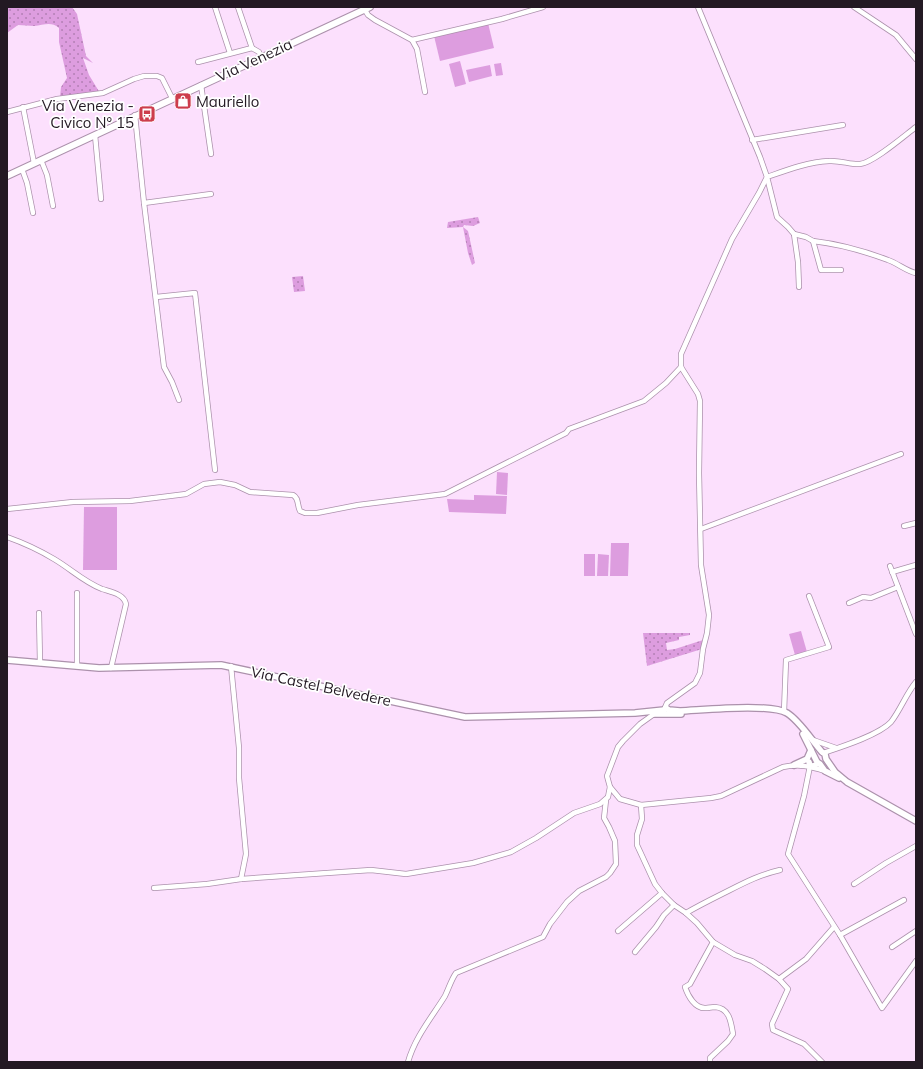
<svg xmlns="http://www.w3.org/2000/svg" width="923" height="1069" viewBox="0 0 923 1069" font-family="Mulish,sans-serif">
<defs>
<pattern id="grass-dots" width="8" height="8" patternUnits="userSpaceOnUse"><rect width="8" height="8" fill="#dd9ddf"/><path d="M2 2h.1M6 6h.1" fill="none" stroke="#b37fb4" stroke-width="1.8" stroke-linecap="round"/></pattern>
</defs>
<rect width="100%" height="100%" fill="#fce0fd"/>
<!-- grass -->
<g fill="url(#grass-dots)">
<path d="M7,7h65l5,7 9,42 7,7 -10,-5 6,17 11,18 -40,4 1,-10 6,-9 -8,-36v-14c-8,-7 -15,-3 -25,-2 -5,0 -11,-1 -16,-1l-11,8z"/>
<polygon points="478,217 480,223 473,226 464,225 463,227 468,231 475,263 472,265 468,253 463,227 447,228 448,222"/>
<polygon points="303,276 305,291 294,292 292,277"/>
<polygon points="643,633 690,633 690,635 679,637 679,640 666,643 667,650 675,649 703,640 702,649 647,666"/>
</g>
<!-- pitch -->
<g fill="#dd9ddf">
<polygon points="488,23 494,48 440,61 434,36"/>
<polygon points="460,61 466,84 455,87 449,64"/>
<polygon points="501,63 503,75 496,76 494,64"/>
<polygon points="490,65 492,76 469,82 466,70"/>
<polygon points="497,472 508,473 507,495 496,494"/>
<polygon points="474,495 507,496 506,514 449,512 447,499 474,500"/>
<polygon points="84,507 117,507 117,570 83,570"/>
<polygon points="611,543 629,543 628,576 610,576"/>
<rect x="584" y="554" width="11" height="22"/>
<polygon points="598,554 609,555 608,576 597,576"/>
<polygon points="801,631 807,652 795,655 789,634"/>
</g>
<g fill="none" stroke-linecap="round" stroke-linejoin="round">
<!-- minor casing -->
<g stroke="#ac91ac" stroke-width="6">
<g id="minor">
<polyline points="215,7 230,53"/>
<polyline points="238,7 252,48"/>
<polyline points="854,7 896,35 916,59"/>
<polyline points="365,10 368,15 375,20 412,40 417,49 425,92"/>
<polyline points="412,40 502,19 543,7"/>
<polyline points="198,62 252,48 259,52 261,57"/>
<polyline points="201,85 211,154"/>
<polyline points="23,107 34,163"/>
<polyline points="7,112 57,99 103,93 134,79 144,76 157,76 162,78 172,98"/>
<polyline points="135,115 144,203 164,367 172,382 179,400"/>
<polyline points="95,135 101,199"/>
<polyline points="752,140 843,125"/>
<polyline points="41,160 47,175 53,206"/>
<polyline points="22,169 27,183 33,213"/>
<polyline points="144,203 211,194"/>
<polyline points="794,234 806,237 813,241 821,270 841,270"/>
<path d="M813,241c26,3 51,10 75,19 9,3 20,12 28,13"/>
<path d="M799,287l-1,-25 -4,-28 -6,-7 -11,-10 -10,-40c20,-7 41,-15 62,-16 10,-1 23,4 31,3 13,-1 44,-28 56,-37"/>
<polyline points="156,297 195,293 215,470"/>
<path d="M7,509l66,-7 57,-1 56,-7 18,-10 16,-2 15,3 15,7 43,3c6,3 4,10 7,16l5,2h12l41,-8 87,-11 121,-61 3,-4 75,-28 22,-18 15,-16"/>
<polyline points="904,526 916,523"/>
<polyline points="701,529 901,454"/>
<path d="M7,537c17,6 32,13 47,22 17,10 30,23 48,30 9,3 22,5 24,15l-15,64"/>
<polyline points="890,566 916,634"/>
<polyline points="892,572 916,565"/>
<polyline points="77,593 77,666"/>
<polyline points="849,603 863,597 871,598 898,587"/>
<polyline points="39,613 40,663"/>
<polyline points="231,666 239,748 239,778 246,854 241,879"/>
<polyline points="664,710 667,703 695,683 700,673 703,649 707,633 709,615 701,565 699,473 700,401 698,394 681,367 681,354 732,239 759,193 767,177 760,157 698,7"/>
<polyline points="784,712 786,660 829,647 809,596"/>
<path d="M654,714l-14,10 -17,17 -5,6 -11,29 3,11 10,12 21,6 70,-7 10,-2 62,-29c17,-3 26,-1 42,4"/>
<polyline points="813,740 836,748"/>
<path d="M823,753c18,-6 56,-18 68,-31 10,-13 15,-28 25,-40"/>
<polyline points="819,764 810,766 804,796 788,854 840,935 882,1008 916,961"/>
<polyline points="641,805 642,819 637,835 637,845 655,884 662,893 674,905 686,913 697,923 713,942 735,955 752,961 765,969 779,979 788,989 772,1024 773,1030 804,1044 822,1062"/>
<polyline points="854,884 886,863 916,846"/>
<polyline points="154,888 207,884 241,879 371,870 406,874 473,863 511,852 536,838 574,813 600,804 608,797 610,787"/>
<path d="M686,913c12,-7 24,-13 36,-19 20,-10 36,-19 58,-24"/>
<polyline points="618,931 662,893"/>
<polyline points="840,935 904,900"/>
<polyline points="892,947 916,931"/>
<polyline points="635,952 656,927 664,915 674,905"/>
<polyline points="779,979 806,959 834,927"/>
<path d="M408,1062c7,-25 24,-45 37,-66 4,-8 6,-16 11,-23l87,-36 7,-13 17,-22 12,-11 27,-14 4,-4 6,-9 -1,-23 -6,-14 -5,-9 2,-18"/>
<path d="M710,1062v-4l18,-17 5,-7c-2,-11 -3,-26 -18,-27 -3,0 -6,1 -9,1 -11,1 -18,-12 -21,-21l5,-3 23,-42"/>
</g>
</g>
<!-- tertiary casing -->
<g stroke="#ac91ac" stroke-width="8">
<g id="tertiary">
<path d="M7,660l92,8 122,-3 244,52 170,-4 29,-3 2,-2 3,2 11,1c23,-1 90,-8 107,2 13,8 25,28 35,39l3,2 1,5 9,13 12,10 69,39"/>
<polyline points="653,714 681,714"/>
<polyline points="803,734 817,762 820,764 825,771 839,778"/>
<polyline points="809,762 810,766"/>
<polyline points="794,765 807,759 811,750"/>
</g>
</g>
<!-- secondary casing -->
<g stroke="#ac91ac" stroke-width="8">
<polyline id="secondary" points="7,176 370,7"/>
</g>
<!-- minor -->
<use href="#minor" stroke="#fff" stroke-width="4.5"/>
<!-- tertiary -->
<use href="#tertiary" stroke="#fff" stroke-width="5.5"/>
<!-- secondary -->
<use href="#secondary" stroke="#fff" stroke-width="6"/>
</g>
<!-- icons -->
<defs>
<g id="shop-square" transform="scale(0.9)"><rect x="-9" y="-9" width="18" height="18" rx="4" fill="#cd3d4c" stroke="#fff"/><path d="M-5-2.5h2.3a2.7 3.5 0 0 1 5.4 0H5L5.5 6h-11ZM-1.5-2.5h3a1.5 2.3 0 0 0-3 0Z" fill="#fff"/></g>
<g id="bus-square" transform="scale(0.9)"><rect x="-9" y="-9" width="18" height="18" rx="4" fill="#cd3d4c" stroke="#fff"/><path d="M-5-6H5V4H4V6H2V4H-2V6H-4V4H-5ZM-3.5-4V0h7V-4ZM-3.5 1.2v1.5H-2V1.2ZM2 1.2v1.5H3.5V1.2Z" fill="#fff"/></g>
</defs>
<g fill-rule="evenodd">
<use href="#shop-square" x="183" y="101"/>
<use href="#bus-square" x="147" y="114"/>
</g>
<g text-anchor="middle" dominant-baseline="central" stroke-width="3.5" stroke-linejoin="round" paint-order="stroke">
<!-- street labels -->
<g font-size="15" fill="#231923" stroke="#fff">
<text transform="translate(254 60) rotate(-25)">Via Venezia</text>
<text transform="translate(321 686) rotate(12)">Via Castel Belvedere</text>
</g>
<!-- poi labels -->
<g font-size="15" fill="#231923" stroke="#fff" text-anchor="start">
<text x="196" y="101">Mauriello</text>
<text x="134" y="105" text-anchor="end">Via Venezia -<tspan x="134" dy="17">Civico N° 15</tspan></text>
</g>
</g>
<!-- border -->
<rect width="923" height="1069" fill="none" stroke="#231923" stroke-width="16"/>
</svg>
